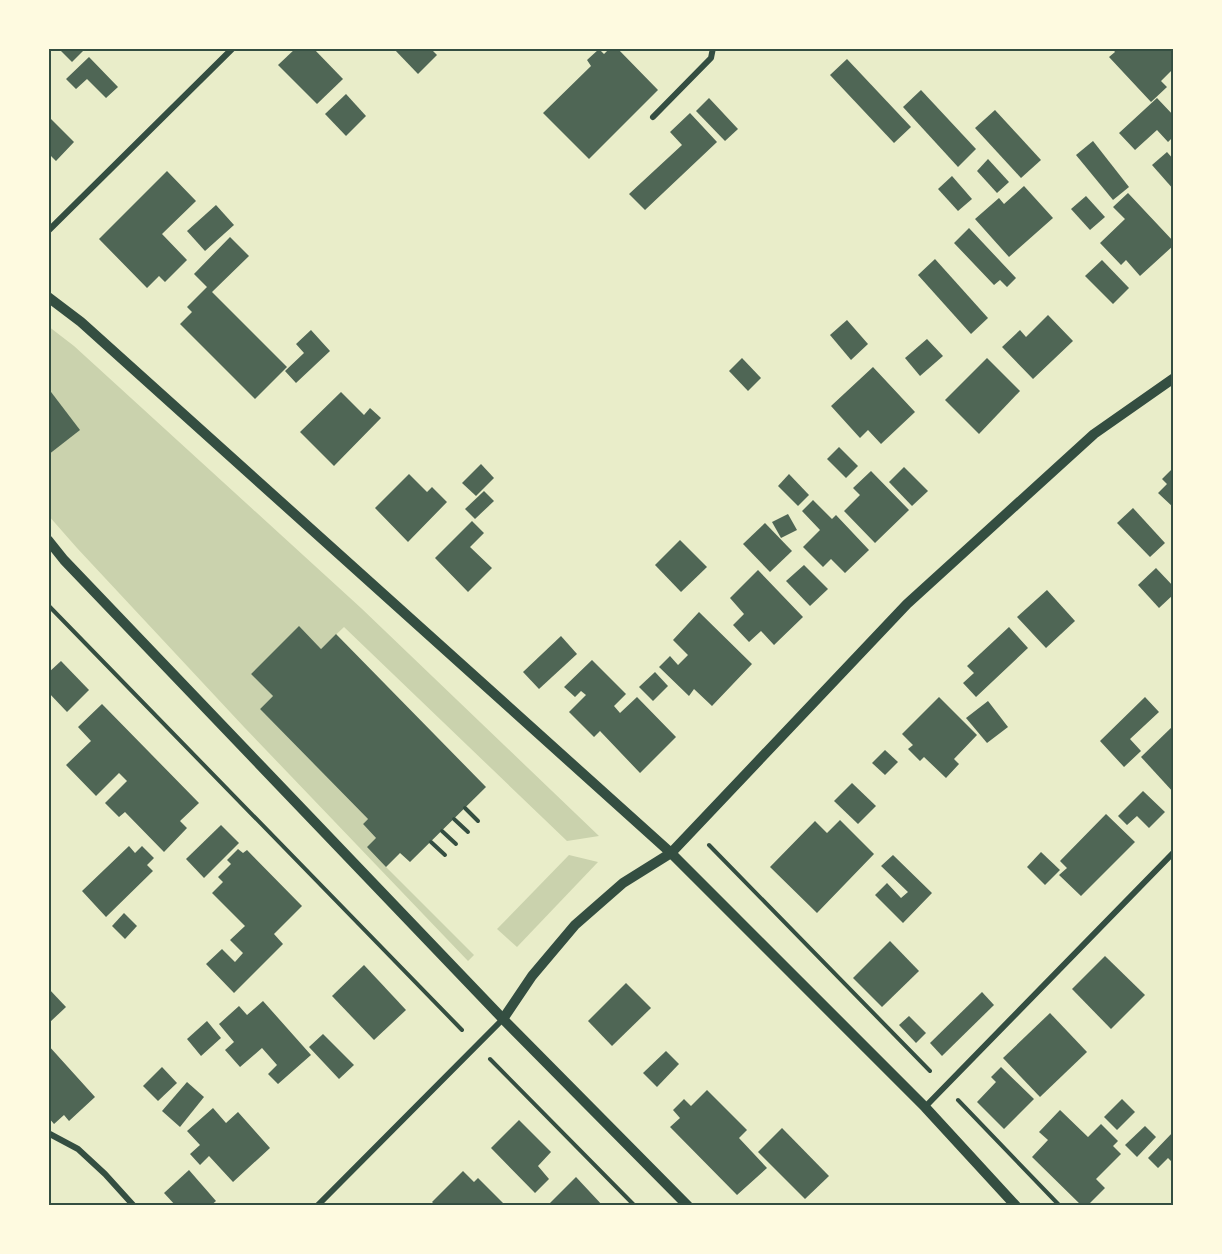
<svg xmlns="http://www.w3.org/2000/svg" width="1222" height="1254" viewBox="0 0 1222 1254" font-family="'DM Sans',sans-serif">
<rect width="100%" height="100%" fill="#e9edc9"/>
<!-- green -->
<g fill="#cad2ad">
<polygon points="48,326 74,346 361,608 599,836 567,841 344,627 321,649 299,627 251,674 273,696 260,709 368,819 363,824 376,838 386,867 474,955 468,961 244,727 77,548 48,515"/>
<polygon points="569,855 598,862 517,947 497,929"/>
</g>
<!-- building -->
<g fill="#4f6655">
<polygon points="58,48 82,48 84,50 72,62"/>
<polygon points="296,48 313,48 343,79 317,104 278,65"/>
<polygon points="393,48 430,48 437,55 418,74"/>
<polygon points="610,48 617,48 658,90 589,159 543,113 591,66 587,60 599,49 604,54"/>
<polygon points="1112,48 1174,48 1174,68 1161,81 1167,87 1151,102 1109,57 1115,52"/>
<polygon points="89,57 118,87 106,98 87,79 76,89 66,79"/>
<polygon points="847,59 911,127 894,143 830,75"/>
<polygon points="921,90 976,149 958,167 903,107"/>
<polygon points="346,94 366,116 346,136 325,114"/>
<polygon points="709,98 738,129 725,141 696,111"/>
<polygon points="1157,98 1174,116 1174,136 1168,142 1157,130 1135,150 1119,133"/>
<polygon points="995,110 1041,160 1021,178 975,128"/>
<polygon points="690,113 717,142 645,210 629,194 682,145 670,132"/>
<polygon points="48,116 74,142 56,161 51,156 48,159"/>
<polygon points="1093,141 1129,187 1113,200 1076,155"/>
<polygon points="1167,152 1174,160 1174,190 1152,165"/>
<polygon points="988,159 1009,182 997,193 977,171"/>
<polygon points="167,171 196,201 162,234 187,260 165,282 159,276 147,288 99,239"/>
<polygon points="952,176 972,199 958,211 938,189"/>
<polygon points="1024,186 1053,218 1009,257 975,219 999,198 1004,204"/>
<polygon points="1128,193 1174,242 1174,245 1140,276 1126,260 1121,265 1100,243 1125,219 1113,207"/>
<polygon points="1086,196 1105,217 1090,230 1071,209"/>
<polygon points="216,205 234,225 205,251 187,231"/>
<polygon points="969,228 1016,278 1007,287 1000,280 994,285 954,243"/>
<polygon points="230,237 249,256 212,292 287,367 255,399 180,324 192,312 187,307 207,287 194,274"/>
<polygon points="935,259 988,318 971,334 918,275"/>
<polygon points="1102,260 1129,288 1113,304 1085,276"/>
<polygon points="1048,315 1073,341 1033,379 1002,347 1020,330 1026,337"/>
<polygon points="847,320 868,344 851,360 830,335"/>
<polygon points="311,330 330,351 296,383 285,371 304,353 296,344"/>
<polygon points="927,339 943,356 920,376 905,358"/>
<polygon points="742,358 761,378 748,391 729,371"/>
<polygon points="987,358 1020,391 979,434 945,400"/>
<polygon points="873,367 915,412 881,444 868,430 860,438 831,406"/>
<polygon points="48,388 80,430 48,455"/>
<polygon points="341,392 364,415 370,408 381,418 334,466 300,432"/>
<polygon points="839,447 858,466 846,478 827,459"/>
<polygon points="481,464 494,478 476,496 462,483"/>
<polygon points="904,467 928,491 912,506 889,482"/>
<polygon points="1174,467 1174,508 1158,493 1167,484 1162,479"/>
<polygon points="871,471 909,510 875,543 844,511 860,495 853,488"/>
<polygon points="409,474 427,492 432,487 447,502 408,542 375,508"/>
<polygon points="789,474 809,495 798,506 778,486"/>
<polygon points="484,491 494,501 475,519 465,509"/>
<polygon points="813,500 832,519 836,515 869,550 845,573 831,559 823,567 803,547 820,530 802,511"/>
<polygon points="1133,508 1165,543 1150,557 1117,523"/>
<polygon points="788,514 797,530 781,538 772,522"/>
<polygon points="472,521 484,533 470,547 492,568 468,592 435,558"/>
<polygon points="765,523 792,551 770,572 743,544"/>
<polygon points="680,540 707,567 681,592 655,565"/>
<polygon points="804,565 828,589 810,606 786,581"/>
<polygon points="1156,568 1174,587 1174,594 1159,608 1138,585"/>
<polygon points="758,570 803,617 774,645 761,631 749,642 733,625 744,614 730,598"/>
<polygon points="1047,590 1075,621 1046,648 1017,617"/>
<polygon points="699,612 752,664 712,706 694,689 689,696 659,667 670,656 678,665 688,655 673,640"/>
<polygon points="299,626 321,649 336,634 486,787 410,862 400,853 386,867 367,847 376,838 363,824 368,819 260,709 273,696 251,674"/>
<polygon points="1009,627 1028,648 976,697 963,683 974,673 967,666"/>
<polygon points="561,636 577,654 539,689 523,672"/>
<polygon points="592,660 626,694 614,706 620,713 637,697 676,737 640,773 600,731 594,737 569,712 586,695 581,691 575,697 564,687"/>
<polygon points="61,661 89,690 67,712 48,692 48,673"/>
<polygon points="655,672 668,686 653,701 639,687"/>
<polygon points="939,697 977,735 954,759 959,764 946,778 924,757 920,761 908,749 913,745 902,734"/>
<polygon points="1145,697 1159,712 1130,739 1141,751 1124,767 1100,741"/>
<polygon points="988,701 1008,727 987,743 966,718"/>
<polygon points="102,704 199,803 180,821 187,828 164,852 125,812 119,817 105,803 127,781 119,773 96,796 66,765 91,741 78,727"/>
<polygon points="1174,725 1174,793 1141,757"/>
<polygon points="885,750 898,762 885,775 872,763"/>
<polygon points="852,783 876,806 858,824 834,801"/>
<polygon points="1143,791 1165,812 1149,828 1137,816 1127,825 1118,816"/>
<polygon points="1106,814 1135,842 1081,896 1059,875 1067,868 1060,861"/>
<polygon points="840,820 874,854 817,913 770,867 815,821 827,833"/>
<polygon points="221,825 239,843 204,878 186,859"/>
<polygon points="129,846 135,853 142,846 154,858 147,865 153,871 106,917 82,891"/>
<polygon points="238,849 243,853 247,850 302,906 274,934 283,944 234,993 206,964 222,949 235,962 243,953 230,940 245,926 212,893 223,882 218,877 231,864 227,860"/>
<polygon points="1041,852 1060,870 1045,885 1027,867"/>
<polygon points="893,855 932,893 903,923 875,895 887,883 901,898 908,892 881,866"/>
<polygon points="124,913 137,926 125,939 112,926"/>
<polygon points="890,941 919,971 882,1007 853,978"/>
<polygon points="1105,956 1145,995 1111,1029 1072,989"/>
<polygon points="364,965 406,1010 374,1040 332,996"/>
<polygon points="626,983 651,1008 612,1046 588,1021"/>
<polygon points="48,988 66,1007 50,1022 48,1019"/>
<polygon points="982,992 994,1005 942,1056 930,1043"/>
<polygon points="263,1001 311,1055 278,1084 268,1074 277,1065 262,1048 240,1067 225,1050 234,1042 219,1024 239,1006 247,1015"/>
<polygon points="1050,1013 1087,1052 1040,1097 1003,1058"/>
<polygon points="909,1016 926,1033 916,1043 899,1025"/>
<polygon points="207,1021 221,1038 201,1056 187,1039"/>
<polygon points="323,1034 354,1065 339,1079 309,1047"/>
<polygon points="48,1045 95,1097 69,1121 64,1115 54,1124 48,1117"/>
<polygon points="666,1051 679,1064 657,1087 643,1073"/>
<polygon points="162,1067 177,1083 158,1101 143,1086"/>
<polygon points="1001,1067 1034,1099 1004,1129 977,1102 996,1082 991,1077"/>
<polygon points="187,1082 204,1097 180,1127 162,1111"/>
<polygon points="707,1090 747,1130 739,1138 767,1168 737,1195 670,1127 680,1118 673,1110 684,1099 691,1106"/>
<polygon points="1122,1099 1135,1112 1117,1130 1104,1117"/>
<polygon points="213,1108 226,1123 238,1112 270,1148 233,1182 209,1156 200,1165 190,1154 200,1145 187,1131"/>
<polygon points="1060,1110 1088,1137 1101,1124 1118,1141 1113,1146 1121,1154 1096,1179 1105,1188 1087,1206 1082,1206 1032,1157 1048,1140 1039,1132"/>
<polygon points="519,1120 551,1152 538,1166 549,1179 535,1193 491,1148"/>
<polygon points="1145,1126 1156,1137 1137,1157 1125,1145"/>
<polygon points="782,1128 829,1176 805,1199 758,1152"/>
<polygon points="1174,1131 1174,1164 1168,1158 1158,1168 1148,1158"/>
<polygon points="189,1170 216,1201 210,1206 176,1206 164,1193"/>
<polygon points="463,1171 474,1182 478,1178 503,1203 501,1206 436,1206 432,1202"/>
<polygon points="576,1177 603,1206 547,1206"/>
</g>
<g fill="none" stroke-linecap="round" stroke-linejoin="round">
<!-- path -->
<g stroke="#344e41" stroke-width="4">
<polyline points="48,605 462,1030"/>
<polyline points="465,808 478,821"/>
<polyline points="454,819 468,832"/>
<polyline points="442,831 456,844"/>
<polyline points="431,842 445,855"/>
<polyline points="709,845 930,1071"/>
<polyline points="490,1059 635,1206"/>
<polyline points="958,1100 1060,1206"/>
</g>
<!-- minor -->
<g stroke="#344e41" stroke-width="6">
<polyline points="653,117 711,58 713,48"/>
<polyline points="48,231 233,48"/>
<polyline points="925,1107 1174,852"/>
<polyline points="48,1133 78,1149 105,1174 134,1206"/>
<polyline points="317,1206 503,1019"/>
</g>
<!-- tertiary -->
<g stroke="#344e41" stroke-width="10">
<polyline points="48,297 81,322 671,853 925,1107 1016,1206"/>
<polyline points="48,540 64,560 503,1019 688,1206"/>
<polyline points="503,1019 532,976 575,925 623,883 671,853 907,604 1094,434 1174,378"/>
</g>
</g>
<!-- border -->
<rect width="1222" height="1254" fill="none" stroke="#fefae0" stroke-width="99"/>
<rect x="50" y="50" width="1122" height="1154" fill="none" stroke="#344e41" stroke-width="2"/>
</svg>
